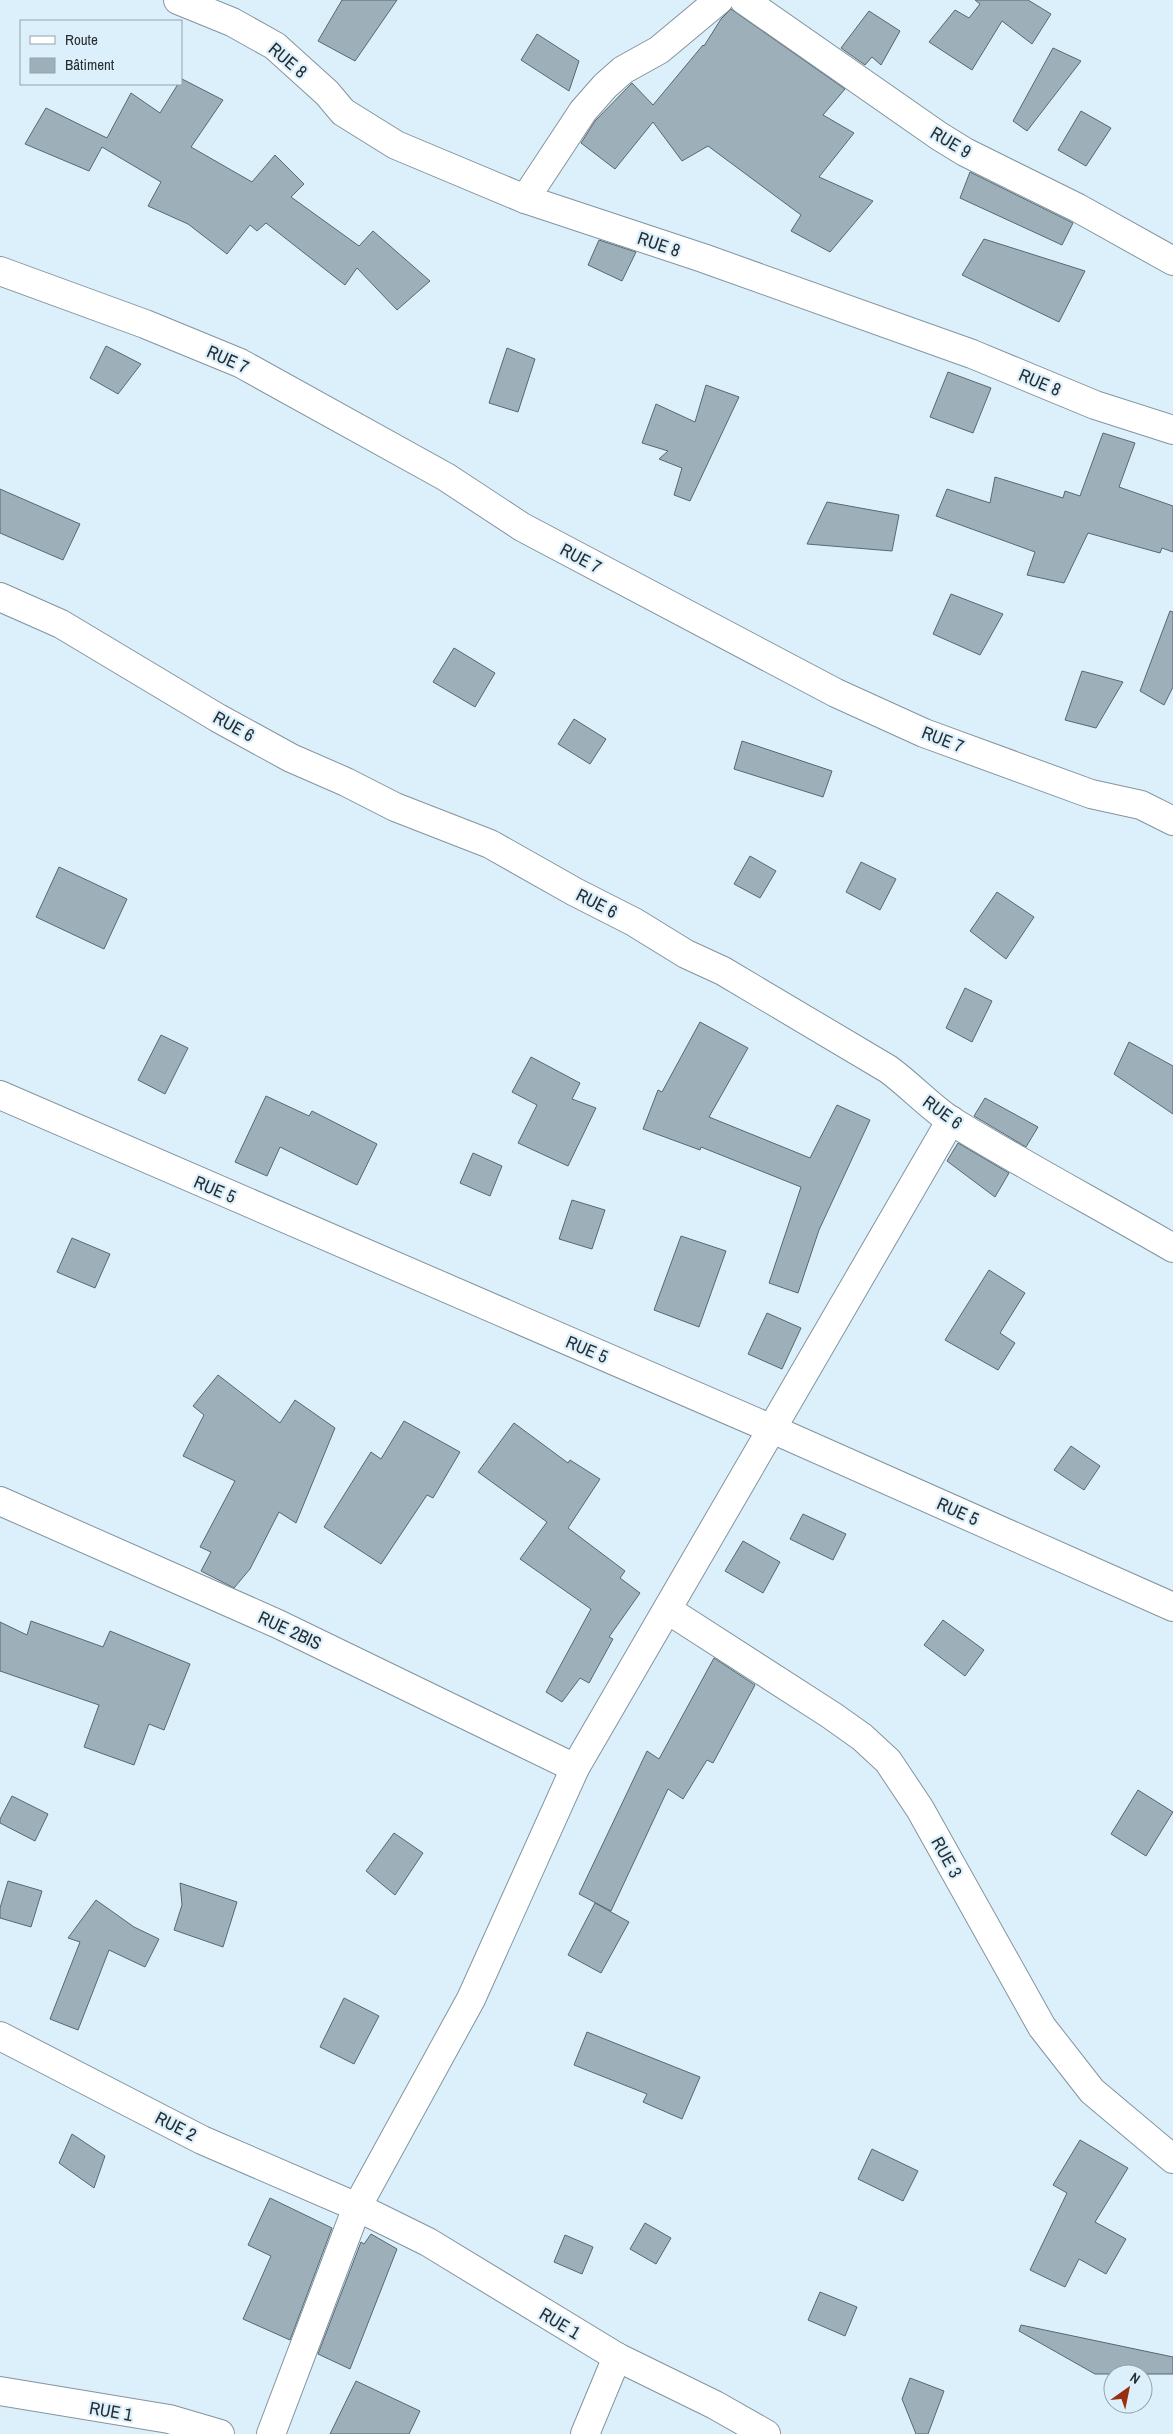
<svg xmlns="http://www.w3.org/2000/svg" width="1173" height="2434" viewBox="0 0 1173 2434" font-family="'Archivo Narrow',sans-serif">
<rect width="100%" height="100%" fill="#dcf0fb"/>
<!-- building -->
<g fill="#9db0ba" stroke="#576872">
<polygon points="342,0 397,0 355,61 318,41"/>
<polygon points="975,0 1028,0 1051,14 1032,44 1002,21 972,70 929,42 955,10 969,18 980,4"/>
<polygon points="731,9 845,89 823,115 854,133 819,177 873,201 830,252 791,231 801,215 708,146 682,161 653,122 615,169 581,143 595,121 632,83 653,105 703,45 704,46 721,19"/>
<polygon points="869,11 900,31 881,65 872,57 865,65 841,48"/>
<polygon points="537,34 579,61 569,91 521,60"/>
<polygon points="1053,48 1081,61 1027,131 1013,121"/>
<polygon points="182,79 223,100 191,147 252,182 275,155 304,184 291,197 359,246 373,231 430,281 397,310 357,268 345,285 266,223 257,231 250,225 227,254 188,224 148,206 161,182 102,147 89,171 25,144 46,108 107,138 131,93 160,113 178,84 181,84"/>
<polygon points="1081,111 1111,128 1086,166 1058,150"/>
<polygon points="970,172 1073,223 1062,245 960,198"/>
<polygon points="984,239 1085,271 1059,322 962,275"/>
<polygon points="599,240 636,252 622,281 588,265"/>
<polygon points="106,346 141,364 118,394 90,378"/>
<polygon points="507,348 535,359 518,412 489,403"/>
<polygon points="948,372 991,388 973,433 930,417"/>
<polygon points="706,385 739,397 690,501 674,495 682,468 659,459 668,451 642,443 656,404 695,422"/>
<polygon points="1103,433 1135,443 1119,487 1173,506 1173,552 1162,548 1160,553 1088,533 1064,583 1027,575 1035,552 936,516 947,489 990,503 995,477 1063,498 1065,491 1080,496"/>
<polygon points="0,489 80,524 63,560 0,533"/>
<polygon points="827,502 899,515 892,551 807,544"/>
<polygon points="951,594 1003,614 980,655 933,634"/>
<polygon points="1170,611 1173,612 1173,687 1164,705 1140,691"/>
<polygon points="454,648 495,673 475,707 433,682"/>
<polygon points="1082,671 1123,682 1096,728 1065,720"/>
<polygon points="574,719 606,739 590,764 558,744"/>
<polygon points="742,741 832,771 823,797 734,769"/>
<polygon points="750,856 776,871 760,898 734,884"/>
<polygon points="861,862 896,879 880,910 846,892"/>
<polygon points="59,867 127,899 104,949 36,917"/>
<polygon points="997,892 1034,917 1006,959 970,931"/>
<polygon points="965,988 992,1001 972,1042 946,1028"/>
<polygon points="700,1022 748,1048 709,1117 810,1158 837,1105 870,1120 819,1230 798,1293 769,1283 801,1187 701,1147 700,1150 643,1129 658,1090 662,1092"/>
<polygon points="161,1035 188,1048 165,1094 138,1080"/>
<polygon points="1129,1042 1173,1066 1173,1114 1114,1074"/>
<polygon points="531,1057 580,1083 572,1099 596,1108 568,1166 518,1143 537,1105 512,1092"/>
<polygon points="266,1096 309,1116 312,1111 377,1144 357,1185 280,1147 267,1176 235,1162"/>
<polygon points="985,1098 1038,1127 1026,1147 974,1116"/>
<polygon points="958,1143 1009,1173 995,1197 947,1161"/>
<polygon points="473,1153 502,1166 490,1196 460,1183"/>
<polygon points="572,1200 605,1210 592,1249 559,1239"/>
<polygon points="681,1236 726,1251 699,1327 654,1310"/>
<polygon points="72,1238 110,1254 95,1288 57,1272"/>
<polygon points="989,1270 1025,1293 1000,1333 1015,1343 998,1370 945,1340"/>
<polygon points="767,1313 801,1328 782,1369 748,1354"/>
<polygon points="218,1375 280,1423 295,1400 335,1428 296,1523 279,1512 250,1569 234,1588 201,1571 211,1552 200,1547 235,1481 183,1456 204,1415 193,1406"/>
<polygon points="404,1421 460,1452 433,1498 427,1495 381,1564 324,1527 371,1452 381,1459"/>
<polygon points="514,1423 568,1463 570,1460 600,1479 568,1528 625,1571 620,1578 640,1593 609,1637 613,1639 589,1683 580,1678 562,1702 546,1692 591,1609 520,1559 547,1522 478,1472"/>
<polygon points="1071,1446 1100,1466 1084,1490 1054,1470"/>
<polygon points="803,1514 846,1534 833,1560 790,1539"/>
<polygon points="743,1541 780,1562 763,1593 725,1571"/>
<polygon points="943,1620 984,1650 965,1676 924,1645"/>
<polygon points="31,1621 103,1647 110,1631 190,1664 164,1730 149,1724 134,1765 84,1747 99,1705 0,1671 0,1622 27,1635"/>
<polygon points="714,1658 755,1685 713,1763 707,1760 683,1799 668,1789 611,1911 579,1894 647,1751 659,1759"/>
<polygon points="1138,1790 1173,1812 1146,1856 1111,1834"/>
<polygon points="12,1796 48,1814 35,1841 0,1823 0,1819"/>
<polygon points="394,1833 423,1853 395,1895 366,1871"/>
<polygon points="8,1881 42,1891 31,1927 0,1918 0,1908"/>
<polygon points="180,1883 237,1902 223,1947 174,1930 182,1905"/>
<polygon points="96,1900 134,1927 159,1939 145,1967 109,1950 78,2030 50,2019 80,1942 68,1938"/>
<polygon points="595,1903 629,1922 601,1973 568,1955"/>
<polygon points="344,1998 379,2016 354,2064 320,2047"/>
<polygon points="587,2032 700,2077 682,2119 643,2102 647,2094 574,2065"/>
<polygon points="72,2134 105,2156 94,2188 59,2163"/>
<polygon points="1080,2140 1128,2168 1095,2222 1126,2239 1106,2274 1079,2259 1065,2287 1030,2270 1067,2193 1053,2185"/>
<polygon points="872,2149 918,2171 903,2201 858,2179"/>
<polygon points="270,2198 332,2228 290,2340 243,2319 271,2256 248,2245"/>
<polygon points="645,2223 671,2238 656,2264 630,2249"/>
<polygon points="371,2234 397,2249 350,2369 318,2354 361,2242 364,2244"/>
<polygon points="565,2235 593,2247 582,2274 554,2262"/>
<polygon points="820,2292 857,2307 845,2336 808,2320"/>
<polygon points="1021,2325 1173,2357 1173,2374 1095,2374 1019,2331"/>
<polygon points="910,2378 944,2391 928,2434 916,2434 902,2399"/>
<polygon points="356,2381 420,2411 409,2434 330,2434"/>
</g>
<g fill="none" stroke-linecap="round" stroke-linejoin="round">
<!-- street casing -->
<g stroke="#83949f" stroke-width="30">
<g id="street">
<polyline points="178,0 232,22 275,46 327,93 343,112 396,145 525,199 703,258 972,354 1095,405 1173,430"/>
<polyline points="744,0 939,136 965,152 1078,208 1173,261"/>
<polyline points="525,199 583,111 605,86 623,70 659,50 719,0"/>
<polyline points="0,271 145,324 240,363 446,477 522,527 836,693 924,733 1091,794 1141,805 1173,821"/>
<path d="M0,597l61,27 157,94 73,40 55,24 49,25 95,37 85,48 59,30 52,32 37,17 165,98c22,16 40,36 62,51 73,45 149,85 223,128"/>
<polyline points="0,1095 772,1429 1173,1607"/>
<polyline points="0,1501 278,1624 575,1768"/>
<polyline points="668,1610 831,1715 862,1737 888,1761 920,1809 1042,2027 1092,2091 1173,2159"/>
<polyline points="0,2036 202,2140 357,2207 428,2242 617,2357 715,2405 766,2434"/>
<polyline points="0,2391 169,2419 220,2434"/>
<polyline points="271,2434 357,2207 471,1999 575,1768 951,1120"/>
<polyline points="585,2434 617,2357"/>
</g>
</g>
<!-- street -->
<use href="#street" stroke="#fff" stroke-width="28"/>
</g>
<g text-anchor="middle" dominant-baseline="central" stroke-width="4.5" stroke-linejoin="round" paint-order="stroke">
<!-- street labels -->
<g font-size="18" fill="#272e33" stroke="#dcf0fb">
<text transform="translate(288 60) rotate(40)">RUE 8</text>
<text transform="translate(951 142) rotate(31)">RUE 9</text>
<text transform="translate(659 244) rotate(19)">RUE 8</text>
<text transform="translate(228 359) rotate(24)">RUE 7</text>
<text transform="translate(1040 382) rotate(23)">RUE 8</text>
<text transform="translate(581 558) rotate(28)">RUE 7</text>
<text transform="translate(234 726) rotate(29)">RUE 6</text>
<text transform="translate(943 739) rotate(21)">RUE 7</text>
<text transform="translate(597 903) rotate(27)">RUE 6</text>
<text transform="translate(943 1112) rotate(36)">RUE 6</text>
<text transform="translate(215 1189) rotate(23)">RUE 5</text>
<text transform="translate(587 1349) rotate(23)">RUE 5</text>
<text transform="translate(958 1511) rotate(24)">RUE 5</text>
<text transform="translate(290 1630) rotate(25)">RUE 2BIS</text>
<text transform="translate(947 1857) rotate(61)">RUE 3</text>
<text transform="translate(176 2126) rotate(27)">RUE 2</text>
<text transform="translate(560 2323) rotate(31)">RUE 1</text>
<text transform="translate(111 2411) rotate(10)">RUE 1</text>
</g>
</g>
<!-- legend -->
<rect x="20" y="20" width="162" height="65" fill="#dcf0fb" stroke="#94a2ab"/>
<rect x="30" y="36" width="25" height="8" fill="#ffffff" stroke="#94a2ab"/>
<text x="65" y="45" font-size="15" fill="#272e33">Route</text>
<rect x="30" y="58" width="25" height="15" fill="#9db0ba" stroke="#94a2ab"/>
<text x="65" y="70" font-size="15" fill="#272e33">Bâtiment</text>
<!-- north arrow -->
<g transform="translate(1128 2389) rotate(33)"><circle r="24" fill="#dcf0fb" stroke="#94a2ab"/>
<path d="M0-4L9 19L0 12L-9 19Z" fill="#983010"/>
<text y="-8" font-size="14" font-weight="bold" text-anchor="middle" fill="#272e33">N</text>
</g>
</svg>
